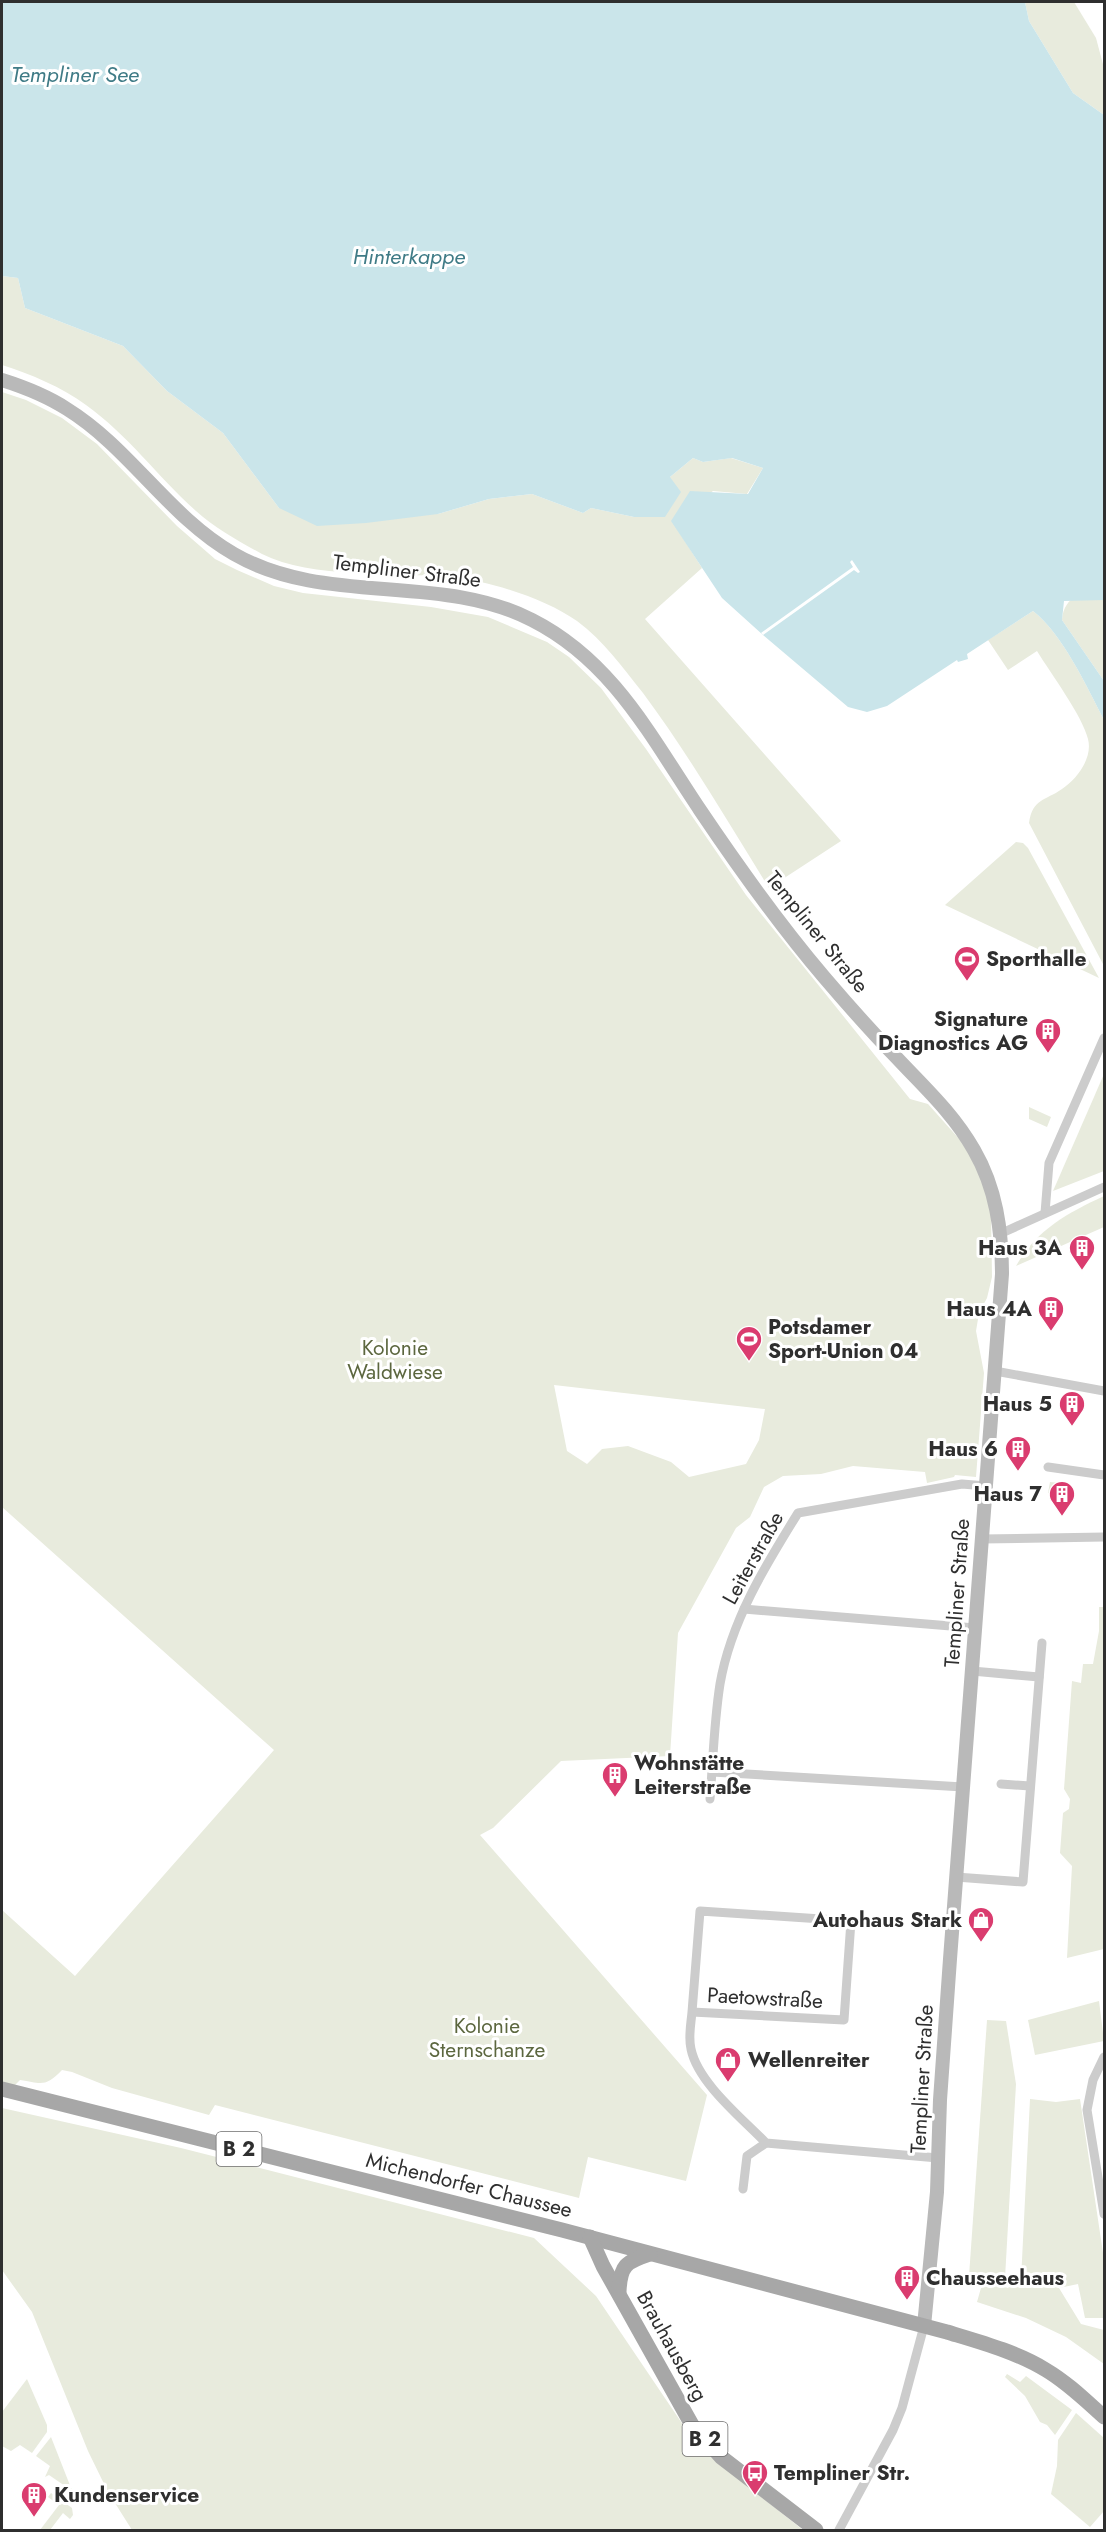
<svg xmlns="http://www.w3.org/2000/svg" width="1106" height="2532" viewBox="0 0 1106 2532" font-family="Jost,sans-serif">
<rect width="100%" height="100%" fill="#fff"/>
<!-- green -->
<g fill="#e8ebdd" fill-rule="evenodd">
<polygon points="1025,2 1074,2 1096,38 1104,68 1104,115 1073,93 1029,21"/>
<path d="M2,276l16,2 7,30 98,38 44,45 56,42 56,75 159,6 51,-15 43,-5 51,19 8,-5 43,9 36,-40 23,-19 10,4 28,-4 32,10 -16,26 -34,-3 -41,30 30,47 -57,51 196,222 -72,47c-41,-66 -80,-133 -126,-195 -21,-26 -39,-52 -66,-72 -31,-22 -87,-40 -125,-44 -55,-5 -141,2 -190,-23 -22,-12 -47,-26 -66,-43 -38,-34 -68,-76 -110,-106 -24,-18 -56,-31 -84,-40z"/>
<path d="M2,392l24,8 36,18 35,26 80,82 38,33 22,11 37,16 29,7 128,14 57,10 59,25 22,15 32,31 45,61 100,146 164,204 18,5 33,37 16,25 14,44 1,67 -5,21 -8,15 -3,18 8,42 -8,104 -21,-2 -1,2 -27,6 -2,-11 -72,-6 -32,8 -38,2 -19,11 -14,30 -14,11 -58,105 -8,123 -109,5 -68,67 -13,7 227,260 -21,86 -98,-24 -9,41 -364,-93 -6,10 -97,-27 -40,-16 -10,-2c-17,18 -21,13 -42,10l-6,6 -12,-3v-173l73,66 199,-226 -272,-243zM554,1385l211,24 -6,31 -13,24 -57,13 -18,-15 -43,-16 -26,3 -15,15 -20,-13z"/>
<path d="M1104,582v99l-42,-61c2,-25 23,-28 42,-38z"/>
<path d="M1033,611c29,22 54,76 71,109v246l-75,-143c4,-25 16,-22 33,-34 15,-10 31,-31 26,-50 -6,-24 -37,-65 -51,-88l-29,19 -20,-30z"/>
<polygon points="1016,842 1023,843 1028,848 1099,978 945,905"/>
<polygon points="1104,1074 1104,1171 1053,1191"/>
<polygon points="1029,1107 1051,1117 1047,1127 1029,1119"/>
<path d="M1104,1196v31l-88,39c21,-37 52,-53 88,-70z"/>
<polygon points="1050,1482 1070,1484 1069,1495 1048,1493"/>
<polygon points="1099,1607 1104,1607 1104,1949 1067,1958 1072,1866 1060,1853 1063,1813 1069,1809 1070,1799 1064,1789 1072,1681 1081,1683 1083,1664 1093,1664 1099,1631"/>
<polygon points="1099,2001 1104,2041 1035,2055 1028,2020"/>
<polygon points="987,2020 1006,2021 1016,2084 1005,2278 969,2276"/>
<polygon points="1030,2099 1056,2102 1080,2099 1103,2253 1104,2318 1085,2318 1078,2284 1059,2288 1081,2324 1104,2330 1104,2364 1066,2337 1026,2318 977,2302 983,2281 1008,2288 1016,2280 1021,2280"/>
<polygon points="2,2108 181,2148 534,2238 596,2296 698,2447 803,2530 132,2530 108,2492 88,2451 32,2312 2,2270"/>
<polygon points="1007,2374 1020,2382 1026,2376 1072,2410 1055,2435 1047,2425 1040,2422 1025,2396 1005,2377"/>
<polygon points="27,2379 47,2425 47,2432 32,2453 20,2445 11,2451 2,2446 2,2412"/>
<polygon points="1076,2413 1104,2438 1104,2511 1090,2527 1051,2494 1057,2466 1058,2440"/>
<polygon points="51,2437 73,2493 72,2496 63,2490 65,2486 49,2475 45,2477 50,2466 36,2456"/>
<polygon points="51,2493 72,2508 73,2515 70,2519 63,2513 50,2530 40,2530 59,2505 48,2497"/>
</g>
<!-- water -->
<path fill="#cae5ea" d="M2,2h1023l4,19 44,72 31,22v485l-40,1 -2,19 42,61v39c-17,-33 -42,-87 -71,-109l-66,43 1,5 -10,3 -1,-2 -70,46 -20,6 -19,-5 -85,-72 -41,-37 -51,-77 19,-30 58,3 15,-26 -31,-10 -29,4 -10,-4 -23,19 11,15 -16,25h-31l-43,-9 -8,5 -51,-19 -43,5 -51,15 -72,9 -49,3 -38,-18 -56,-75 -56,-42 -44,-45 -98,-38 -7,-30 -16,-2z"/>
<!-- pier -->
<polygon fill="#fff" points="852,560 860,572 858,573 854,570 763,635 761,633 853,567 850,562"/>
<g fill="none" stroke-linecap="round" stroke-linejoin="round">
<!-- street -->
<g stroke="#ccc" stroke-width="9">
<polyline points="1045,1213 1049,1163 1104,1038"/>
<polyline points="1002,1233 1104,1187"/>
<polyline points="995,1371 1104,1391"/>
<polyline points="1048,1467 1104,1475"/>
<polyline points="982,1539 1104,1537"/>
<polyline points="744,1609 975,1628"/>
<polyline points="972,1671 1039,1677"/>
<polyline points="712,1772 963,1787"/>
<polyline points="1001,1784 1030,1786"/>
<path d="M710,1799c3,-38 4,-77 10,-115 11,-63 45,-118 78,-171l164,-29 24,2"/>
<polyline points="956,1877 1023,1882 1042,1643"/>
<path d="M692,2012l8,-101 151,10 -7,99 -152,-8c-1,12 -4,25 -1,37 7,34 51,69 75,94l172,15"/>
<polyline points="1104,2057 1093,2080 1087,2110 1104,2214"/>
<polyline points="743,2189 747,2156 766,2143"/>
<polyline points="839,2530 893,2430 902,2408 924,2326"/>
</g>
<!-- secondary -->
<path stroke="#b9b9b9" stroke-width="14" d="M2,380c22,7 45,16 65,29 63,39 102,108 167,145 92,53 205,18 298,66 81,41 119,117 168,190 39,58 79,114 124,167 23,27 47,54 72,80 28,30 57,56 78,93 22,38 28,80 28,124l-52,685 -10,141 -3,92 -13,134"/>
<!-- primary -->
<g stroke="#a7a7a7" stroke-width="15">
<path d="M2,2089l560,141 385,102c33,10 70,20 99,38 22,13 40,31 58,47"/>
<polyline points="590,2237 603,2266 692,2425 721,2457 816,2530"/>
<path d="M619,2292c1,-27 7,-30 31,-38"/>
</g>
</g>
<!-- icons -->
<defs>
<g id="stadium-pin" transform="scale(1.35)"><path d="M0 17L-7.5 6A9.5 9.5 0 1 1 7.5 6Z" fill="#da3c6f" stroke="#fff"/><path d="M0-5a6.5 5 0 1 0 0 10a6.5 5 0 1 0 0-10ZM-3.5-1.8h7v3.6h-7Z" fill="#fff"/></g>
<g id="building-pin" transform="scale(1.35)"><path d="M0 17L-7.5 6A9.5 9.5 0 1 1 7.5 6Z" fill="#da3c6f" stroke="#fff"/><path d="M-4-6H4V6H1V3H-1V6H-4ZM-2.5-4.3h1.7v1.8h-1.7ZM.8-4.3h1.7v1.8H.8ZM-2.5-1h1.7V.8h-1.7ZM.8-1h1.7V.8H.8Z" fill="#fff"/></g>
<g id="shop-pin" transform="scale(1.35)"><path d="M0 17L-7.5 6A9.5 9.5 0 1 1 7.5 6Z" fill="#da3c6f" stroke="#fff"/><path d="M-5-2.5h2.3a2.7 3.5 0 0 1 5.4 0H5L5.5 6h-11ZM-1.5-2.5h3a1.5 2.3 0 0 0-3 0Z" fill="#fff"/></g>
<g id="bus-pin" transform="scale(1.35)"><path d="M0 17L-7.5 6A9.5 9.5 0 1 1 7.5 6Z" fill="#da3c6f" stroke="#fff"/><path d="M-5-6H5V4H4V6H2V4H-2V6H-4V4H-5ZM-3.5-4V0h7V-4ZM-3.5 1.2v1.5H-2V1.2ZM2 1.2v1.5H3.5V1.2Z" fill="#fff"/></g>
</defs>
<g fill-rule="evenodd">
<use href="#stadium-pin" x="967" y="959"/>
<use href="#building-pin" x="1048" y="1031"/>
<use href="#building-pin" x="1082" y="1248"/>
<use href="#building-pin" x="1051" y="1309"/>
<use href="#stadium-pin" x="749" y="1339"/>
<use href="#building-pin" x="1072" y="1404"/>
<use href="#building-pin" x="1018" y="1449"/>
<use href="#building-pin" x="1062" y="1494"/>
<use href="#building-pin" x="615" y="1775"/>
<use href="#shop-pin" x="981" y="1920"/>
<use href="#shop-pin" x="728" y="2060"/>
<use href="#building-pin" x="907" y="2278"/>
<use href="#bus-pin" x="755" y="2473"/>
<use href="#building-pin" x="34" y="2495"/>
</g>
<g text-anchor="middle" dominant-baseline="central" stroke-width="6" stroke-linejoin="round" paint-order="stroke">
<!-- shield labels -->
<g fill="#fff" stroke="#6d6d6d" stroke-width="1.5">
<rect x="216.5" y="2132" width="45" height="34" rx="4.5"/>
<rect x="682.5" y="2422" width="45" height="34" rx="4.5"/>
</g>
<g font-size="20" font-weight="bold" fill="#2f2f2f">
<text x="239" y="2149">B 2</text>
<text x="705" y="2439">B 2</text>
</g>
<!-- street labels -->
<g font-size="21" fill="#2f2f2f" stroke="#fff">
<text transform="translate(407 571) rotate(7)">Templiner Straße</text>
<text transform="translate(817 932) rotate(51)">Templiner Straße</text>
<text transform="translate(753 1558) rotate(-61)">Leiterstraße</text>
<text transform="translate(957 1593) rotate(-86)">Templiner Straße</text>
<text transform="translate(765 1998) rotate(3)">Paetowstraße</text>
<text transform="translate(922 2079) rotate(-87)">Templiner Straße</text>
<text transform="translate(469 2185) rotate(14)">Michendorfer Chaussee</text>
<text transform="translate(672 2346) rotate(61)">Brauhausberg</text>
</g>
<!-- poi labels -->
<g font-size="21" font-weight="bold" fill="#2f2f2f" stroke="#fff" text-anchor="start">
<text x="986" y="959">Sporthalle</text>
<text x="1028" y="1019" text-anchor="end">Signature<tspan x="1028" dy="24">Diagnostics AG</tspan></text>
<text x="1062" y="1248" text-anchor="end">Haus 3A</text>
<text x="1032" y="1309" text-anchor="end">Haus 4A</text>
<text x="768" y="1327">Potsdamer<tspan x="768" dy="24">Sport-Union 04</tspan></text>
<text x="1052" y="1404" text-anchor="end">Haus 5</text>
<text x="998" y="1449" text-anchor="end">Haus 6</text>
<text x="1042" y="1494" text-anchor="end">Haus 7</text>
<text x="634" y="1763">Wohnstätte<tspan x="634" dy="24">Leiterstraße</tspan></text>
<text x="962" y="1920" text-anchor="end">Autohaus Stark</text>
<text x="748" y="2060">Wellenreiter</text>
<text x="926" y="2278">Chausseehaus</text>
<text x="774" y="2473">Templiner Str.</text>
<text x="54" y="2495">Kundenservice</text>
</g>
<!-- park labels -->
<g font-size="21" fill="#5c673f" stroke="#fff">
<text x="395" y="1348">Kolonie<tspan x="395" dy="24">Waldwiese</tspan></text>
<text x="487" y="2026">Kolonie<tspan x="487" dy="24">Sternschanze</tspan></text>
</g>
<!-- water labels -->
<g font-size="22" font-style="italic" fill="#3f7b86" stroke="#fff">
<text x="75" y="74">Templiner See</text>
<text x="409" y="256">Hinterkappe</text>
</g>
</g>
<!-- border -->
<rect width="1106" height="2532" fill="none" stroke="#2f2f2f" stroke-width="6"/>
</svg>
